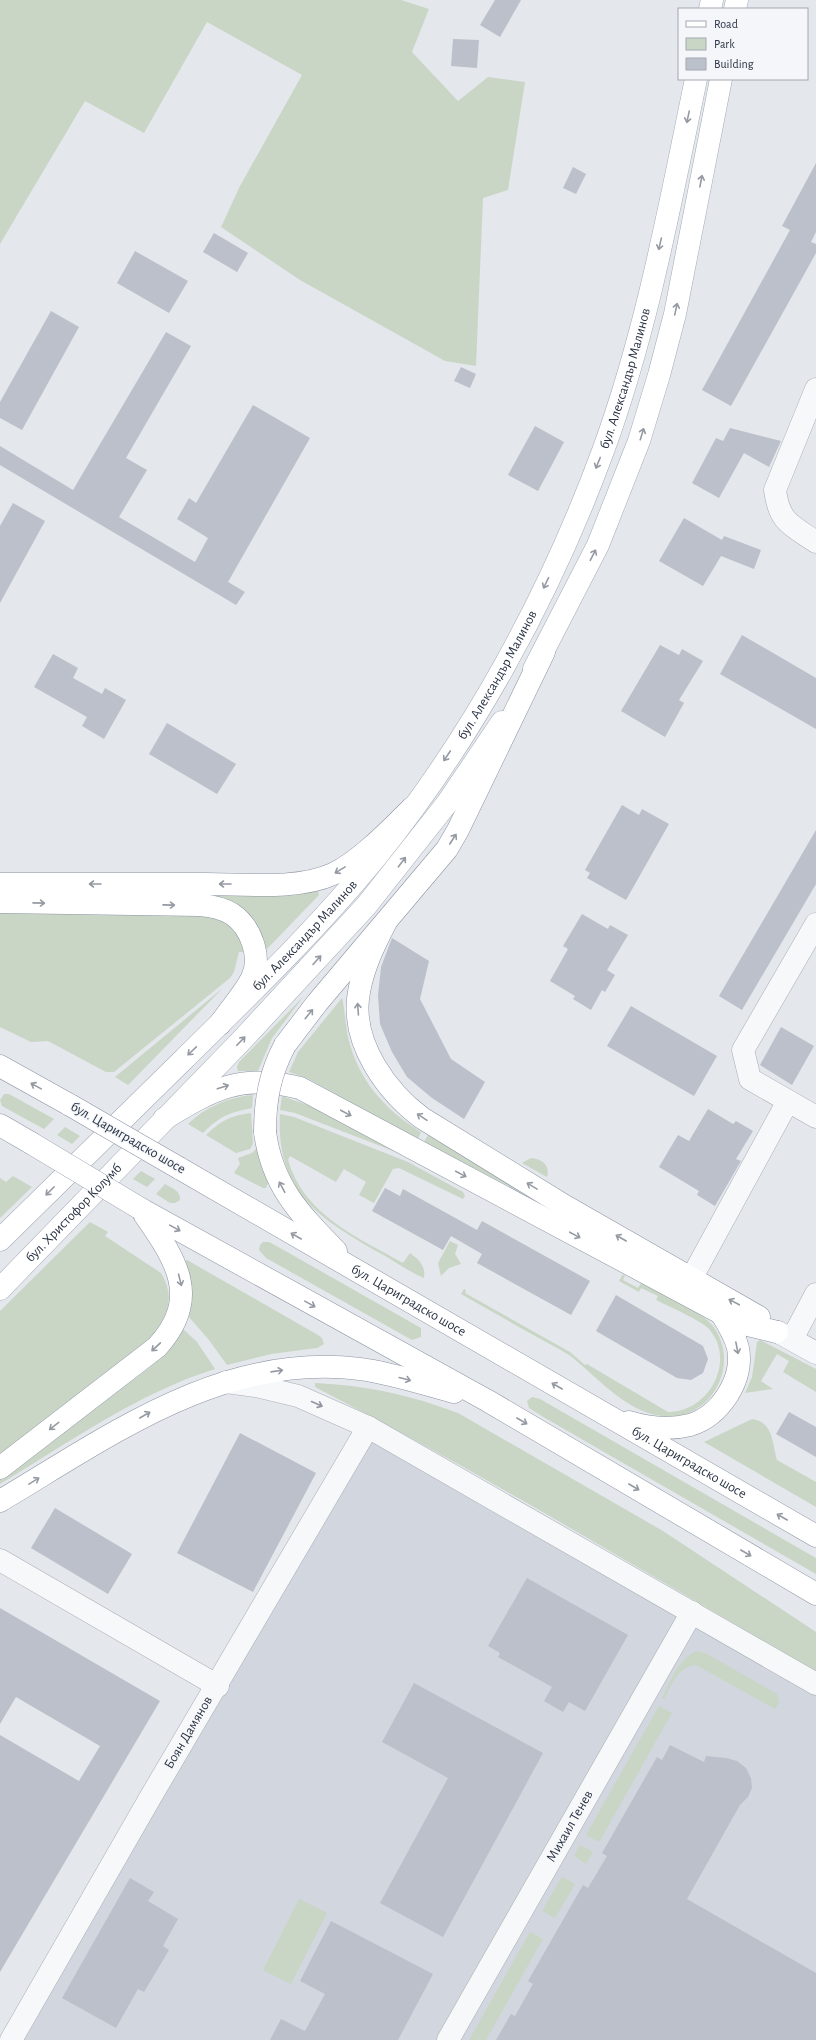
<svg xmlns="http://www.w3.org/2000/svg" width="816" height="2040" viewBox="0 0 816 2040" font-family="'Alegreya Sans',sans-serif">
<rect width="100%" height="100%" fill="#e4e7ec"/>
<!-- built -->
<polygon fill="#d2d6de" points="368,1427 816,1684 816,2040 12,2040"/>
<!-- green -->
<g fill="#c9d6c5">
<polygon points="0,0 401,0 429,9 412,52 458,101 488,77 525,82 508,190 483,198 476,366 445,361 300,280 221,227 240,186 302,75 207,22 144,133 85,101 0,244"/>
<polygon points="318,890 319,895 266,950 222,898 211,895 0,894"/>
<path d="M0,913l211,2c21,9 26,18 34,37h-6l-5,20 -4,6 -116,94h-8l-58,-31 -17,1 -31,-15z"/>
<polygon points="223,988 128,1085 115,1077"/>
<polygon points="304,996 272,1038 258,1071 238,1071 237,1067 239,1062"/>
<path d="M342,998c2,4 4,31 6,39 10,43 37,73 73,95l-3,7 -111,-61 -18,-6 9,-20z"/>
<polygon points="4,1094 9,1094 54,1119 44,1129 2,1106 0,1100"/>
<path d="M253,1095l-1,13c-24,5 -32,8 -49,25l-15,-9c17,-17 41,-27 65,-29z"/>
<polygon points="282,1096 310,1106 396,1152 295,1113 280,1110"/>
<path d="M251,1113l2,31 -3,5 -14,4 -30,-18c16,-15 24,-19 45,-22z"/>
<path d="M280,1114l14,3 114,45 55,30 2,4 -2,3 -64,-31 -6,1 -19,34 -15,-8 7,-13 -22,-13 -8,13 -46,-26 -2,4c16,55 69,77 115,103l7,-10c9,6 16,14 14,25 -17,-7 -32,-19 -48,-27 -59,-34 -100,-61 -96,-137z"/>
<polygon points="65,1127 80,1136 72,1144 57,1135"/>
<polygon points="428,1135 548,1204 547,1206 424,1142"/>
<polygon points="257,1148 268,1183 266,1188 263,1188 234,1173 240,1164 238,1158 252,1153"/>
<path d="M531,1158c12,1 19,8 16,19l-25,-14z"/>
<polygon points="141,1171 155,1179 147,1187 133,1179"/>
<polygon points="13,1176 32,1187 0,1218 0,1178 6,1182"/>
<path d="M165,1184c7,4 16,7 15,16l-5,3h-5l-14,-9z"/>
<path d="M90,1222l18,10 -3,4 56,37c16,27 5,45 -10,68l-151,115v-145z"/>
<polygon points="450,1241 458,1245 455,1254 461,1264 449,1268 441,1276 438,1263"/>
<polygon points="263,1242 269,1242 273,1244 421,1328 421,1337 412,1340 266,1258 259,1250 260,1245"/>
<path d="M187,1260l131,75 4,3 2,6 -7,4 -46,6 -44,11 -18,-25 -20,-23c2,-19 1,-39 -4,-56z"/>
<path d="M623,1274l2,2 -2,4 15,8 3,-5c18,10 61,28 72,43 29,39 -3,97 -52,90 -37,-5 -64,-40 -92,-61 -11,-7 -23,-13 -34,-19 -25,-14 -49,-28 -74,-42l3,-5 2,1 -1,3 105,59 15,13 2,-1 81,48c40,1 69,-51 41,-83 -5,-7 -43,-24 -53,-29l2,-4 -17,-8 -2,4 -20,-11z"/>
<path d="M183,1329l14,13 18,27c-75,23 -147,74 -215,115v-4l149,-112 22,-21z"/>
<polygon points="760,1340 816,1369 816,1392 783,1372 789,1361 777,1354 761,1381 773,1389 745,1393 752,1377 757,1342"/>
<path d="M315,1383c50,2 96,12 143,30l205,118 153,101v40c-166,-97 -331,-197 -501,-285z"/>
<polygon points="532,1397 540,1399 816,1558 816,1574 545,1418 529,1408 527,1401"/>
<path d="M752,1419c21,3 20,23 25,41l39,22v25l-112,-65z"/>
<path d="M698,1651l9,3 70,40 2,8 -4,7 -79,-44c-18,1 -24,20 -32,34l-2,-1c8,-15 18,-43 36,-47z"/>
<polygon points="659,1706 672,1713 599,1842 586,1835"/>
<polygon points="580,1845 593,1852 586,1864 574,1856"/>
<polygon points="562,1877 575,1884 555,1918 542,1911"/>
<polygon points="299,1899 327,1913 291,1984 263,1970"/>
<polygon points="530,1932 543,1939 486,2040 469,2040"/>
</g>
<!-- building -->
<g fill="#bbc0ca">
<polygon points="495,0 521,0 500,37 480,25"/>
<polygon points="453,39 479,40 477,68 451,66"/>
<polygon points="816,163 816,232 811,242 816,244 816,253 731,406 702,390 790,230 782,226"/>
<polygon points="573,167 586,174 576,194 563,188"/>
<polygon points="214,233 248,253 237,272 203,252"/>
<polygon points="135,251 188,281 169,313 117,283"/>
<polygon points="51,311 79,327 22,430 0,418 0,402"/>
<polygon points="166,332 191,346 126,458 147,470 119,517 195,562 208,538 177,519 189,498 196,503 253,405 310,438 228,582 245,592 236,605 0,465 0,446 73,490"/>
<polygon points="461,367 476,374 470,388 454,381"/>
<polygon points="535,426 564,442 538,491 508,475"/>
<polygon points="730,428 781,441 769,467 744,453 719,498 692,483 716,438 723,441"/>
<polygon points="13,503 45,521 0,603 0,526"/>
<polygon points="684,518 722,540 724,536 761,550 754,569 721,556 703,586 659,561"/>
<polygon points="742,635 816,678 816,729 720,674"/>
<polygon points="660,645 679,655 682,649 703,661 679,700 684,703 665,737 621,711"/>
<polygon points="53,654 78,668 73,678 102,694 105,688 126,700 104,739 82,726 87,717 34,687"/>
<polygon points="167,723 236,764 217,794 149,754"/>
<polygon points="622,805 639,815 642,809 669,824 626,900 587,878 590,873 585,870"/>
<polygon points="816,830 816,884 742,1010 719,996"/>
<polygon points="582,914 608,929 610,925 628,935 607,970 615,975 605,992 602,990 591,1010 573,999 575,996 550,981 568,949 563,946"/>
<polygon points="392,938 429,961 420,999 451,1059 485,1082 464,1119 432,1098 407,1077 392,1052 380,1024 378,995 381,967"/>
<polygon points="631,1006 717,1056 694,1096 607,1046"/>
<polygon points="781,1027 814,1046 792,1085 760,1065"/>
<polygon points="708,1109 733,1124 736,1121 753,1131 736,1159 741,1161 715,1206 697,1195 699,1191 659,1167 678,1135 689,1141"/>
<polygon points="385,1188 400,1196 403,1189 477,1230 482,1221 590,1281 571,1315 477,1263 482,1254 451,1236 443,1250 372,1211"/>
<polygon points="616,1295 703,1346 708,1359 703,1373 691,1380 677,1378 596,1331"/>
<polygon points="789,1412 816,1427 816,1457 776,1434"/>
<polygon points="240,1433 316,1473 253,1592 177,1553"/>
<polygon points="55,1508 132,1554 108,1594 31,1548"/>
<polygon points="527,1578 628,1635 585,1711 569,1702 563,1712 544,1701 552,1687 498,1657 500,1653 488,1646"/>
<polygon points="0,1608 160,1701 0,1972 0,1735 79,1781 100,1746 16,1697 0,1724"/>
<polygon points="414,1683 543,1753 443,1937 380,1903 448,1778 382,1742"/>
<polygon points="670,1745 704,1762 706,1756 726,1758 737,1761 746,1768 751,1778 752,1788 748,1797 740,1805 687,1899 816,1973 816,2040 496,2040 511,2014 515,2016 533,1984 528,1981 583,1885 588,1888 607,1856 602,1853 657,1757 662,1760"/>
<polygon points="130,1878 154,1892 148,1901 178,1919 163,1946 169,1950 144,1992 138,1989 116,2028 62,1998"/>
<polygon points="331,1921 433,1974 398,2040 270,2040 281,2019 305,2031 325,1994 300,1981"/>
</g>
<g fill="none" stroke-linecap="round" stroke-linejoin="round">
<!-- minor casing -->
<g stroke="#a9aeb7" stroke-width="23">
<g id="minor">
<path d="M816,389l-41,101c4,32 16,35 41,52"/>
<polyline points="816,924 743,1050 750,1079 816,1117"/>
<polyline points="691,1279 788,1101"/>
<polyline points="778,1332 816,1353"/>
<polyline points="792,1339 816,1294"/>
<polyline points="226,1382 256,1386 298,1396 368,1427 816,1684"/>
<polyline points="0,1560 218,1686"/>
<path id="s1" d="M11,2040l139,-242 218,-371"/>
<path id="s2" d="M448,2040l244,-428"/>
</g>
</g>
<!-- major casing -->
<g stroke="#a3abb8" stroke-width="23">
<g id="major">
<polyline points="710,9 712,0"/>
<polyline points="735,9 737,0"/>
<polyline points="534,669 598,545 639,441 659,375 675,314 721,79"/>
<path id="s3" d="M0,1240c61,-60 123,-121 184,-181 66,-65 133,-130 192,-202 97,-120 174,-262 227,-406 44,-120 67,-247 93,-372"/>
<path id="s4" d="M0,1289l241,-248 125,-135 82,-104 54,-80"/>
</g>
</g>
<!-- highway casing -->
<g stroke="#8b94a3" stroke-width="23">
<g id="highway">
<path d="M0,884c69,0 138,0 206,0 39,0 92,6 127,-10 26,-12 58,-45 79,-66"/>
<path d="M0,902l200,3c12,1 22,3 32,9 19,13 30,43 20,64 -8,16 -22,31 -32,46"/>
<path d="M385,924c-12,23 -24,48 -27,75 -5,46 29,93 64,119l143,88 194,111"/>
<polyline points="285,1045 317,1003 447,849 458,830 544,652"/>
<polyline points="0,1066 70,1105"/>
<path d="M164,1119c49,-30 77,-46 136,-31l421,225 23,11 33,8"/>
<polyline points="0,1125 31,1143"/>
<path d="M265,1132c7,54 35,82 71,119"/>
<path id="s5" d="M179,1168l637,368"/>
<polyline points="141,1209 488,1401 816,1594"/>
<path d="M629,1422c19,6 41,8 61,3 30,-9 54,-45 48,-77 -3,-13 -10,-24 -17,-35"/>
<path d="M0,1468l157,-121c45,-49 19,-87 -13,-133"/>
<path d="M0,1501c111,-66 223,-149 360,-132 32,4 63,15 94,23"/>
</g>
</g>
<!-- minor -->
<use href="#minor" stroke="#f7f8fa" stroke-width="22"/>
<!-- major -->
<use href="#major" stroke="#fff" stroke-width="22"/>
<!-- highway -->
<use href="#highway" stroke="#fff" stroke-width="22"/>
<!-- highway-bridge casing -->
<g stroke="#8b94a3" stroke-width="23" stroke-linecap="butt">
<g id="highway-bridge">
<polyline points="70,1105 179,1168"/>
<path d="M265,1132c0,-32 5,-59 20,-87"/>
<polyline points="31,1143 141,1209"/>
</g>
</g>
<!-- highway-bridge -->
<use href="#highway-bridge" stroke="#fff" stroke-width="22"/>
</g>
<!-- one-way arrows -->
<defs><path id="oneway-shaft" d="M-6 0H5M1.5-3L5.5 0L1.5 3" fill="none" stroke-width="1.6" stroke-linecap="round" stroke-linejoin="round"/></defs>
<g stroke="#959aa2">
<use href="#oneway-shaft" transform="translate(688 117) rotate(102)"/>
<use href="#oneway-shaft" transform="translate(701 181) rotate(-79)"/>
<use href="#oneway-shaft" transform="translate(660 244) rotate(103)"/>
<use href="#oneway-shaft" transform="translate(676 309) rotate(-78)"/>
<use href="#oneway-shaft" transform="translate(642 434) rotate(-73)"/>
<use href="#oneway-shaft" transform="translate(598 463) rotate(112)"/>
<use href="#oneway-shaft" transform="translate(593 555) rotate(-63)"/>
<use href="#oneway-shaft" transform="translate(546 583) rotate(116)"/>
<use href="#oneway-shaft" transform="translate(447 756) rotate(124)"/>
<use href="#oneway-shaft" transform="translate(453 839) rotate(-57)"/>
<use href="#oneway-shaft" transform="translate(402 862) rotate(-53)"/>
<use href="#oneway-shaft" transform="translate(340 870) rotate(149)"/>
<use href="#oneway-shaft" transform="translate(95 884) rotate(-180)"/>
<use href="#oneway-shaft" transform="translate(225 884) rotate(-180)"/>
<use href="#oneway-shaft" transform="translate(39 903) rotate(1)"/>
<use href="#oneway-shaft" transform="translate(169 905) rotate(1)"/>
<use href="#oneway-shaft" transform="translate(317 960) rotate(-48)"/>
<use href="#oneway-shaft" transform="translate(358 1009) rotate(-94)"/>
<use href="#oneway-shaft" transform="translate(309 1014) rotate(-51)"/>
<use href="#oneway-shaft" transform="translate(241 1041) rotate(-46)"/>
<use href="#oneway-shaft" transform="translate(192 1051) rotate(136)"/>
<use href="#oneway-shaft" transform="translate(36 1086) rotate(-151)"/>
<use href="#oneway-shaft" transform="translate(223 1087) rotate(-18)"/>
<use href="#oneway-shaft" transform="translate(346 1113) rotate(28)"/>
<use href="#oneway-shaft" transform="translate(422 1117) rotate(-146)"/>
<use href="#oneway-shaft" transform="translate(461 1174) rotate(28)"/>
<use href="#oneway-shaft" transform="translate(532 1186) rotate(-149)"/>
<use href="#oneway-shaft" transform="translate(282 1187) rotate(-118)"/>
<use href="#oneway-shaft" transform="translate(50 1191) rotate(135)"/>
<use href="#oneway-shaft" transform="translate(175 1228) rotate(29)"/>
<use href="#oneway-shaft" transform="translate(575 1235) rotate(28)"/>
<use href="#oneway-shaft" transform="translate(296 1236) rotate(-150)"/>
<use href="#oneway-shaft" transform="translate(621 1238) rotate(-150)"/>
<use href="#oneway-shaft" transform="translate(180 1280) rotate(76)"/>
<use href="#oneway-shaft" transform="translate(734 1302) rotate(-152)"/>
<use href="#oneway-shaft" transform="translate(310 1304) rotate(29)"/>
<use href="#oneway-shaft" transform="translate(156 1347) rotate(137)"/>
<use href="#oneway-shaft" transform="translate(737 1348) rotate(79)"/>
<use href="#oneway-shaft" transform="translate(277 1371) rotate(-8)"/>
<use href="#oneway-shaft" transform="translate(405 1379) rotate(15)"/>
<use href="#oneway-shaft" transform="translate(557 1386) rotate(-150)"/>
<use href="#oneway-shaft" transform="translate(145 1415) rotate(-30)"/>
<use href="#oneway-shaft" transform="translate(522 1421) rotate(30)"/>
<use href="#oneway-shaft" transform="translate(54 1426) rotate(142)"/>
<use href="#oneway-shaft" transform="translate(34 1481) rotate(-31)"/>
<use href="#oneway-shaft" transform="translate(634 1487) rotate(30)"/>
<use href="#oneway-shaft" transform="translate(782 1517) rotate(-150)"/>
<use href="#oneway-shaft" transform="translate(746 1553) rotate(30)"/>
</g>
<use stroke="#9196a0" href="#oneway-shaft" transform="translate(317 1404) rotate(24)"/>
<g text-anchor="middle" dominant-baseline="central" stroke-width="3" stroke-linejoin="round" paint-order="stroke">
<!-- street labels -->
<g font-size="14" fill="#2b3445" stroke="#f4f6f9">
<text stroke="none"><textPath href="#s3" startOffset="1080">бул. Александър Малинов</textPath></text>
<text stroke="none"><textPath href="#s3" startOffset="756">бул. Александър Малинов</textPath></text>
<text stroke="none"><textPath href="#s3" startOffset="431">бул. Александър Малинов</textPath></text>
<text transform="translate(128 1138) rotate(30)">бул. Цариградско шосе</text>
<text stroke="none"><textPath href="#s4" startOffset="106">бул. Христофор Колумб</textPath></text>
<text stroke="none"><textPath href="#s5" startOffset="265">бул. Цариградско шосе</textPath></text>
<text stroke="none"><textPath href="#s5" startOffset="589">бул. Цариградско шосе</textPath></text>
<text stroke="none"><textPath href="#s1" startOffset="355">Боян Дамянов</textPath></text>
<text stroke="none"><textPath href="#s2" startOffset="246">Михаил Тенев</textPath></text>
</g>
</g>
<!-- legend -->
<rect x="678" y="8" width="130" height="72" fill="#f4f6f9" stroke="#a4a8b1"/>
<rect x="686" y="21" width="20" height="6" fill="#ffffff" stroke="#a4a8b1"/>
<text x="714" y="28" font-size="12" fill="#2b3445">Road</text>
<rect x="686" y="38" width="20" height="12" fill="#c9d6c5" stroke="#a4a8b1"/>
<text x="714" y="48" font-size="12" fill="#2b3445">Park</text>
<rect x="686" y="58" width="20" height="12" fill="#bbc0ca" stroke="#a4a8b1"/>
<text x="714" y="68" font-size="12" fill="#2b3445">Building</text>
</svg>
